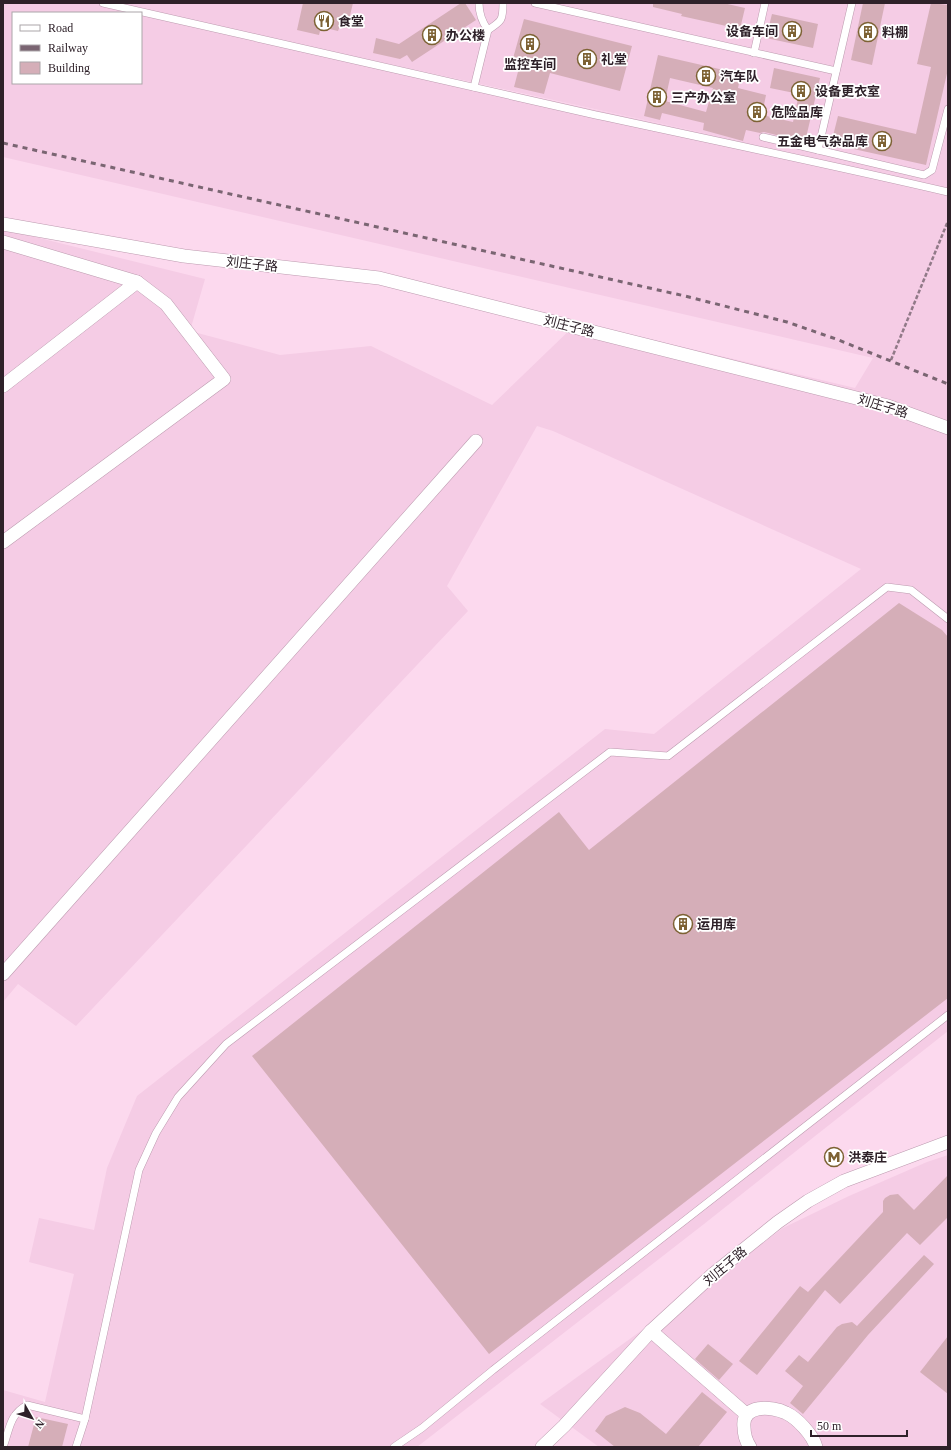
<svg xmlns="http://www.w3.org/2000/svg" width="951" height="1450" viewBox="0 0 951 1450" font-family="'Times New Roman','Noto Sans SC',serif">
<rect width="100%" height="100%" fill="#fcd9ee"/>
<!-- built -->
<g fill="#f5cce5" fill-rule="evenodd">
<path d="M3,3h95l647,139 -635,-139h838v1028l-244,193 -287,223h-414v-57l42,12 29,-128 -45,-12 10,-44 55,12 13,-62 30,-72 468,-367 49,5 207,-165 -308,-138 -16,-5 -90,160 21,25 -392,415 -58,-42 -15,18v-773l202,50 -15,52 90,24 91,-9 121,59 86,-83 277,66 18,-30 -870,-201zM13,13h128v70h-128z"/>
<polygon points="948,1155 948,1447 599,1447 540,1404 783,1228 849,1196 927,1162"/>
</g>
<!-- building -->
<g fill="#d5aeb8" fill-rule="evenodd">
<polygon points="303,3 353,3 347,28 340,26 338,31 321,27 319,35 297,30"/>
<polygon points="461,3 465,3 476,20 412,62 407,55 400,59 373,53 376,38 399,44"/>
<polygon points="653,3 723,3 745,8 740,29 681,16 682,14 653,7"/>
<polygon points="863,3 885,3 872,65 851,60"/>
<polygon points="931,3 948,5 948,69 926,165 831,144 838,116 916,134 931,67 917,64"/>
<polygon points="772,14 818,24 813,48 766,38"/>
<polygon points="524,19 632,46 620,91 550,73 544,94 514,87 520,64 512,62"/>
<path d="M658,55l83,19 -3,14 28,7 -4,20 31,7 6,-28 -29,-6 4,-20 46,10 -15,64 -41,-10 -4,1 -14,-3 -3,11 -40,-11 1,-7 -42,-10 -2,7 -16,-4zM670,78l43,10 -7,24 -41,-11z"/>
<polygon points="899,603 942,630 948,637 948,998 489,1354 252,1056 559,812 589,850"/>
<polygon points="948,1175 948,1217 920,1245 907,1233 840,1304 825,1290 757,1375 739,1361 800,1286 808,1292 883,1212 883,1201 885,1198 890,1195 898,1194 914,1210"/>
<polygon points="924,1255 934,1264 868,1335 803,1414 790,1403 803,1386 785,1371 799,1355 808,1362 837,1327 842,1324 852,1322 857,1326"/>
<polygon points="948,1336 948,1394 920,1372"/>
<polygon points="708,1344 733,1364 719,1380 695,1359"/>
<polygon points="702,1392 727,1412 698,1447 615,1447 595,1431 606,1416 625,1407 640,1413 666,1434"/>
<polygon points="36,1417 68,1424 62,1447 28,1447"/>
</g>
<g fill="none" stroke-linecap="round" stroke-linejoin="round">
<!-- lane casing -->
<g stroke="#bc9baf" stroke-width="8">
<g id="lane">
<path d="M103,3c161,37 322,74 484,110 120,26 241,51 361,79"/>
<path d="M479,3c0,10 3,19 9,27"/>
<polyline points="535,3 836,71"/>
<polyline points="754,53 765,3"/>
<path d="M474,87l14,-57c14,-9 15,-10 15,-27"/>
<polyline points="763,137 924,175 932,170 948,109"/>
<polyline points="818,150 852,3"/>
<path d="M3,1447c7,-18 6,-32 24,-42l58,14"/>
<polyline points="76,1447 85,1419 139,1170 156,1133 178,1097 226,1044 610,752 668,756 887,587 911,590 948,619"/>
<polyline points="394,1447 422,1428 493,1370 948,1015"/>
</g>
</g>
<!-- street casing -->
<g stroke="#bc9baf" stroke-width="14">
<g id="street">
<polyline points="3,224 184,256 379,278 888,406 948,428"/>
<polyline points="3,242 137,282 3,386"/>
<polyline points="3,542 224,379 166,304 137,282"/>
<polyline points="3,974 476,441"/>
<polyline points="651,1331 746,1414"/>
<polyline points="542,1447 564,1426 651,1331 712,1275 778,1222 808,1201 844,1181 948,1142"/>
<path d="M750,1447c-4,-6 -6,-12 -6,-20 -3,-23 28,-21 42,-14 11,5 27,22 30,34"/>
</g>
</g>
<!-- path -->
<polyline stroke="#917a88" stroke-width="2.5" stroke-dasharray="4 2" stroke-linecap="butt" points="891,360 948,221"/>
<!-- lane -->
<use href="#lane" stroke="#fff" stroke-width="7"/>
<!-- street -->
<use href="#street" stroke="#fff" stroke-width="13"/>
<!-- rail -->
<polyline stroke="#7a6572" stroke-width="3" stroke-dasharray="5 5" stroke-linecap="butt" points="3,143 685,296 787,322 836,339 948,384"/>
</g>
<!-- icons -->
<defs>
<g id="restaurant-ring" transform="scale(1)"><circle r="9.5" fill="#fff" stroke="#7d6234" stroke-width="1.5"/><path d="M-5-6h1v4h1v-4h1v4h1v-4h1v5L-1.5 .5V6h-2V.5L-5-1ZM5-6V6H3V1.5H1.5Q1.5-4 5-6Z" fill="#7d6234"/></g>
<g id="building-ring" transform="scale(1)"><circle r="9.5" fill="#fff" stroke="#7d6234" stroke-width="1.5"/><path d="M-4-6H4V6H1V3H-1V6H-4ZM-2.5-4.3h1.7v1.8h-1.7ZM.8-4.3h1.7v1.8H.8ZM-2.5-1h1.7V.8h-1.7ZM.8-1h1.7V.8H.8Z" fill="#7d6234"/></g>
<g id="metro-ring" transform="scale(1)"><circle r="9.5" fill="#fff" stroke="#7d6234" stroke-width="1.5"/><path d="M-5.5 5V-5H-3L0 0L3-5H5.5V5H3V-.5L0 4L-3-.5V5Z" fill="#7d6234"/></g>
</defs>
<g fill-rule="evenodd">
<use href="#restaurant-ring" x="324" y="21"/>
<use href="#building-ring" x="792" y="31"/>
<use href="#building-ring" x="868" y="32"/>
<use href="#building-ring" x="432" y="35"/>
<use href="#building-ring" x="530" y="44"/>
<use href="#building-ring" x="587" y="59"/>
<use href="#building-ring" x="706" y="76"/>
<use href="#building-ring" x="801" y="91"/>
<use href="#building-ring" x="657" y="97"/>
<use href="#building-ring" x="757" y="112"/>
<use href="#building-ring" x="882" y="141"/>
<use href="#building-ring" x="683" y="924"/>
<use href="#metro-ring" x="834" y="1157"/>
</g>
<g text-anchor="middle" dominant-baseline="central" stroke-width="3.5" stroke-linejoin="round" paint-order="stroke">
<!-- poi labels -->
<g font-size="13" font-weight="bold" fill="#2e2129" stroke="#fff" text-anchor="start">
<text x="338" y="21">食堂</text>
<text x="778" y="31" text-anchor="end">设备车间</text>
<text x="882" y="32">料棚</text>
<text x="446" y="35">办公楼</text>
<text x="601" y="59">礼堂</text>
<text x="530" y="64" text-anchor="middle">监控车间</text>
<text x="720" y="76">汽车队</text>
<text x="815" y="91">设备更衣室</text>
<text x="671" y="97">三产办公室</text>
<text x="771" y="112">危险品库</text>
<text x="868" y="141" text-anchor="end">五金电气杂品库</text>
<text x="697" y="924">运用库</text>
<text x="848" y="1157">洪泰庄</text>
</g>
<!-- street labels -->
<g font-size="13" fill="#2e2129" stroke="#fff">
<text transform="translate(252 264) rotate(6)">刘庄子路</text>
<text transform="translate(569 326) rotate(14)">刘庄子路</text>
<text transform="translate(883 406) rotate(17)">刘庄子路</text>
<text transform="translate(725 1266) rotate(-40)">刘庄子路</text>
</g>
</g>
<!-- border -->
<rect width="951" height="1450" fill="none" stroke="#2e2129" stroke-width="8"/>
<!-- legend -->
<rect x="12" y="12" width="130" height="72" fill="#ffffff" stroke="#aba6a9"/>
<rect x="20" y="25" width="20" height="6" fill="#ffffff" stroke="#aba6a9"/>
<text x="48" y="32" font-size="12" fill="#2e2129">Road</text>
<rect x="20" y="45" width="20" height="6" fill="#7a6572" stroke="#aba6a9"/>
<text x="48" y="52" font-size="12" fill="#2e2129">Railway</text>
<rect x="20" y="62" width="20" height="12" fill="#d5aeb8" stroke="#aba6a9"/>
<text x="48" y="72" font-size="12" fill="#2e2129">Building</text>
<!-- north arrow -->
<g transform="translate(32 1418) rotate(129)" stroke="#ffffff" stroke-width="3" paint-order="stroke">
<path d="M0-3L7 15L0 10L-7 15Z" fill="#2e2129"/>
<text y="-6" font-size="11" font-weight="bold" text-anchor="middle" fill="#2e2129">N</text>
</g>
<!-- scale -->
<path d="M811 1430v6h96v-6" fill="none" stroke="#2e2129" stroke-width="2"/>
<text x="817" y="1430" font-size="12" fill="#2e2129" stroke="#ffffff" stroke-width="3" paint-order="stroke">50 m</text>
</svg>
